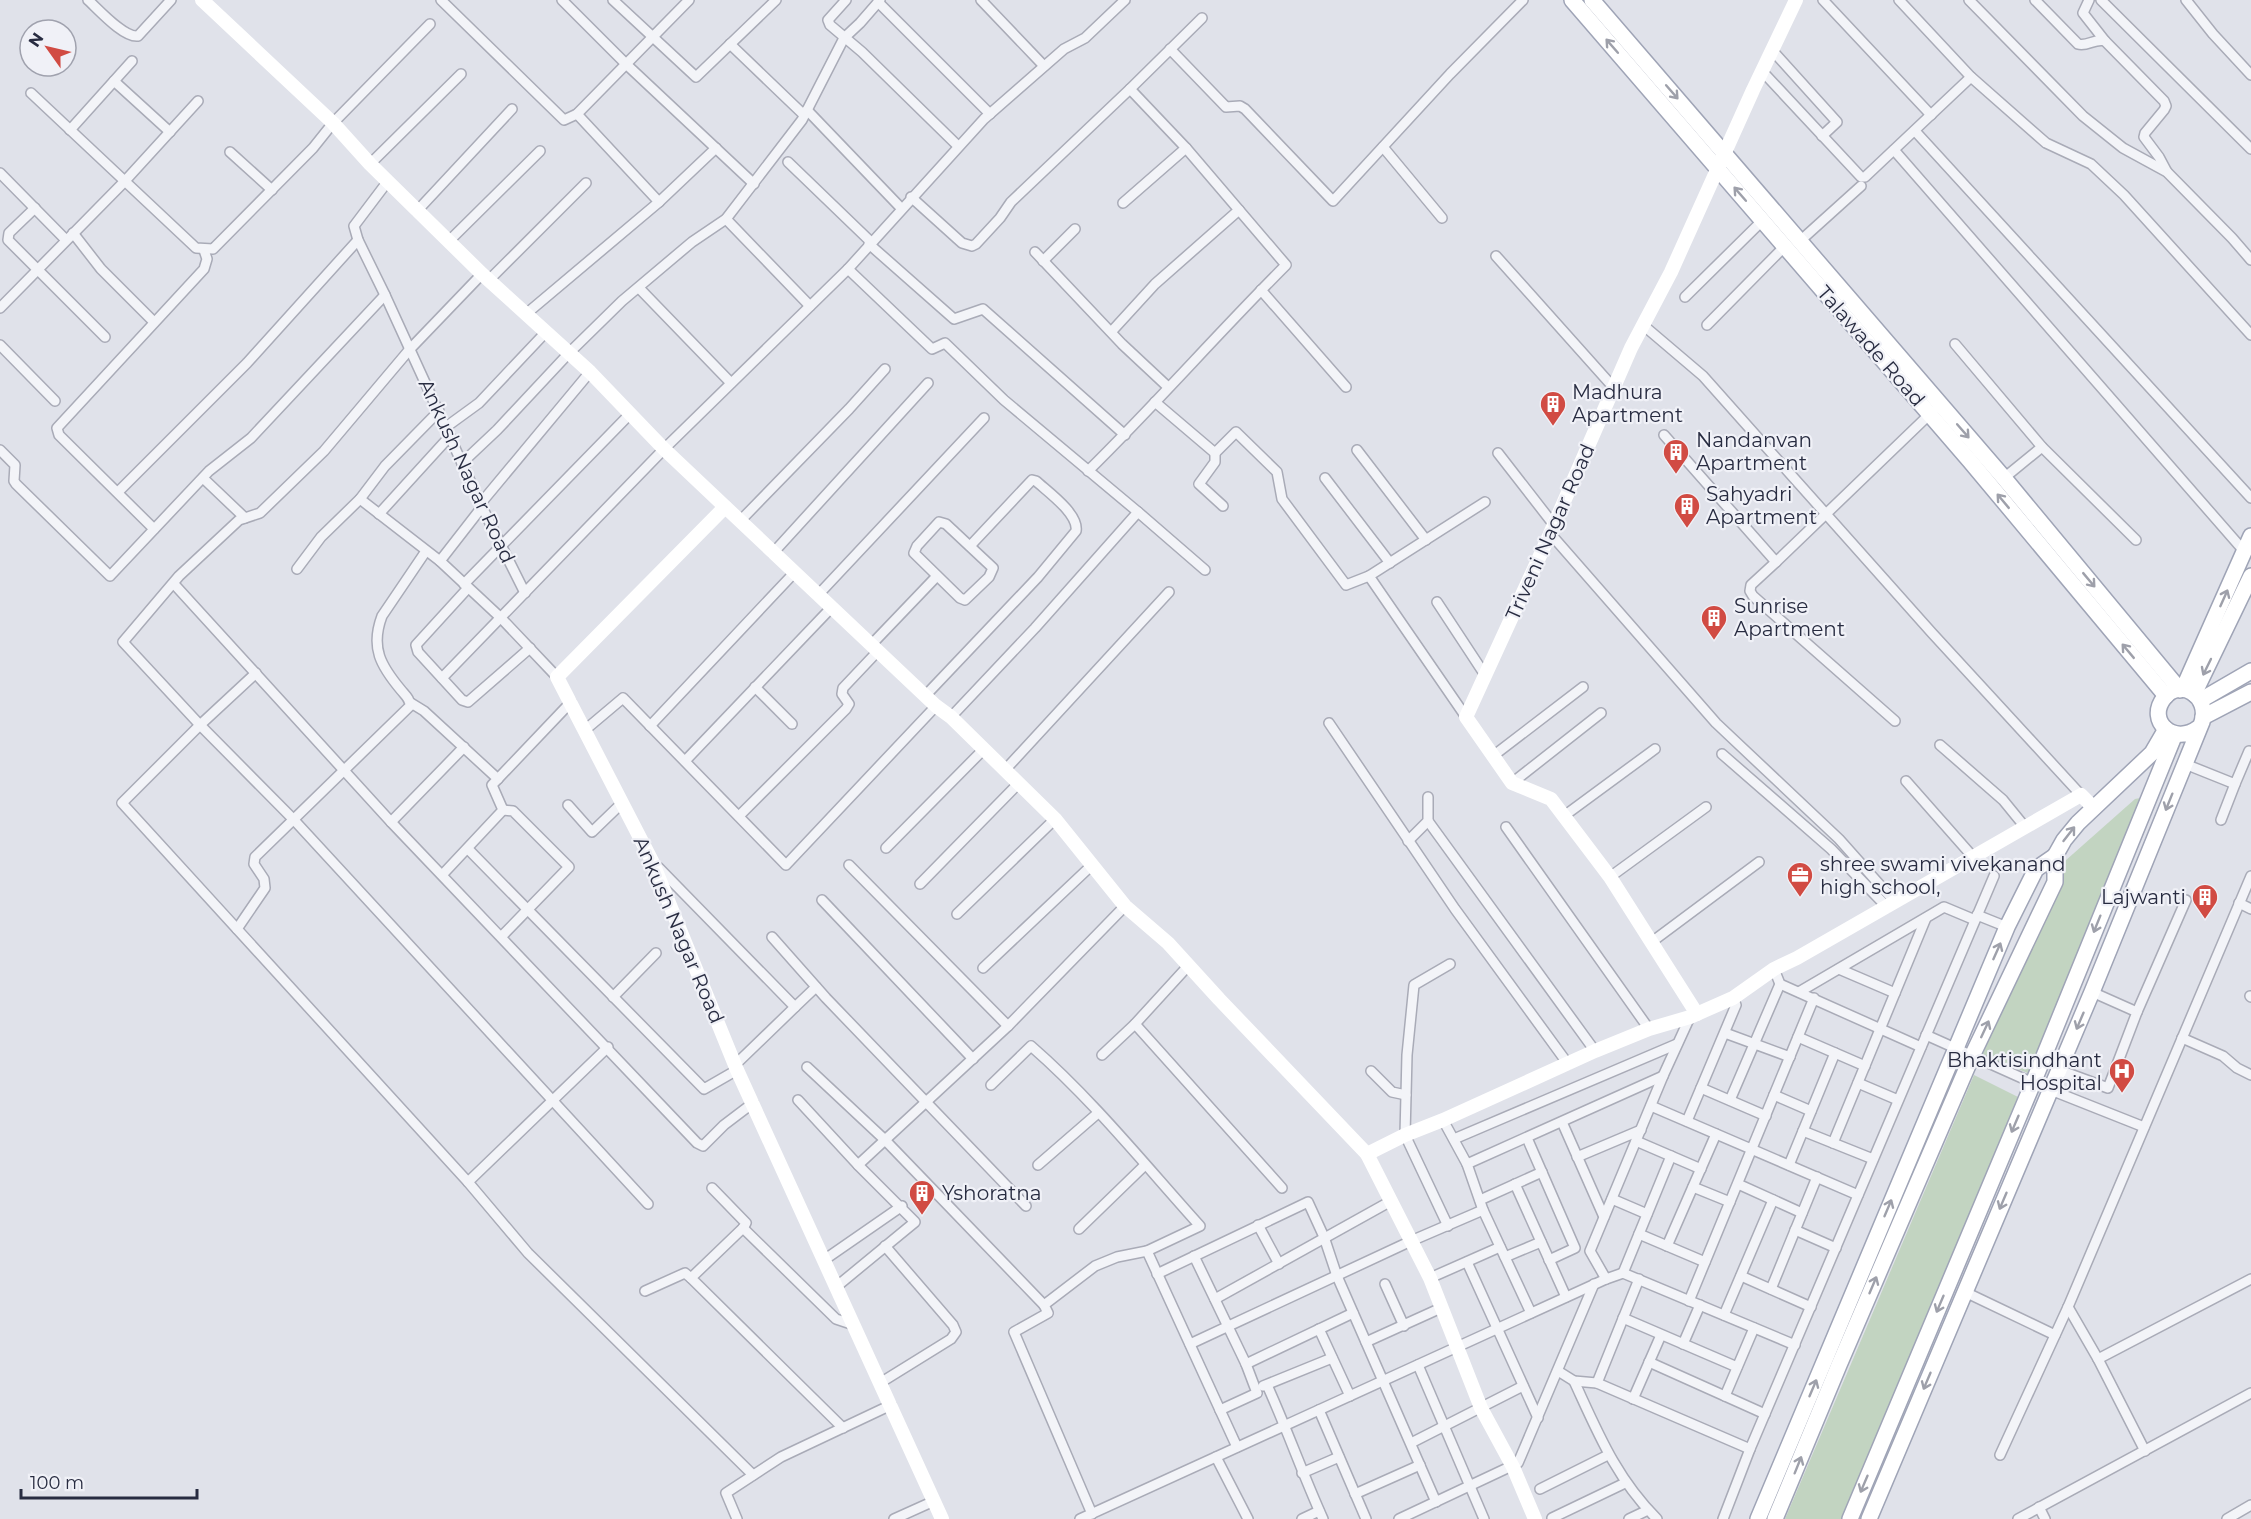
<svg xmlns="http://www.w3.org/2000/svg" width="2251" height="1519" viewBox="0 0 2251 1519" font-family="Montserrat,sans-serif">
<rect width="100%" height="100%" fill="#e0e2ea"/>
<!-- green -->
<g fill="#c2d4c1">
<polygon points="2145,797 2030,1074 1981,1054 2065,861 2135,799"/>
<polygon points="1974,1075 2018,1097 1910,1364 1843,1519 1785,1519"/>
</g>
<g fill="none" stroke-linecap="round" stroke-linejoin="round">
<!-- street casing -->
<g stroke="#a9abb7" stroke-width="12">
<g id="street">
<path d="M88,0c11,10 36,38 50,36l33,-36"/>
<polyline points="441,0 564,120 577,114 689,0"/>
<polyline points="562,0 626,64 754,184"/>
<polyline points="613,0 696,77 776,0"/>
<polyline points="846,0 828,20 830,25 862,52 958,146"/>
<polyline points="981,0 1044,66"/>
<polyline points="1823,0 1931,115"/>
<polyline points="1899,0 1971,77 2046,143 2091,164 2124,195 2251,335"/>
<polyline points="1969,0 2083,116 2123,148 2167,172 2232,238 2251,260"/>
<path d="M2035,0l43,44c9,3 17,-6 27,-3l59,60 2,5 -2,4 -19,23 -1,4 15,20 8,15"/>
<polyline points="2089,0 2083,13 2105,41"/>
<polyline points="2101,0 2251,149"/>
<polyline points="2186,0 2213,34 2251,75"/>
<polyline points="878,2 990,114"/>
<polyline points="730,44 804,115"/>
<polyline points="1170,49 1226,107 1240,106 1245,109 1333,201 1450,74 1523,0"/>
<polyline points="1772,50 1837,122 1822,136"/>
<polyline points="1762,71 1861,177 1865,177 1971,77"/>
<polyline points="114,81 170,132"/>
<polyline points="31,93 196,248 213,249 313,148 333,123 430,24"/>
<polyline points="807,110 901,208"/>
<polyline points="577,114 659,202"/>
<polyline points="70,130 132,61"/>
<polyline points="1915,131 2251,498"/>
<polyline points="1383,147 1442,218"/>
<polyline points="1894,150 2244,551"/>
<polyline points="230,152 272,190"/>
<polyline points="788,162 871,242"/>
<polyline points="370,164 461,74"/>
<polyline points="0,173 66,240"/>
<polyline points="388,181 354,226 358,240 385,295 482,507 525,593"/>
<polyline points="911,197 962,243 972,246 976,244 1000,218 1011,202 1130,89 1202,18"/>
<polyline points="1123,203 1186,148"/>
<polyline points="35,208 9,233 8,240 105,337"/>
<polyline points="417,211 512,109"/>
<polyline points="726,219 810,306"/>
<polyline points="73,233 101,269 154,322"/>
<polyline points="449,241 540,151"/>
<polyline points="1800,241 1861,186"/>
<polyline points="869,244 954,319 983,309 1125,435"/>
<polyline points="1035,252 1122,344 1168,387"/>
<polyline points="1496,256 1614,388"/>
<polyline points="1043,261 1075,229"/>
<polyline points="848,269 932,349 945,343 1004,400 1138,512 1035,628 951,717"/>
<polyline points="482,274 410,349 324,451 260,513 239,520 179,576 123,642 200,725 294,820 648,1204"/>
<polyline points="489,280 586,183"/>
<polyline points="639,288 731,383"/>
<polyline points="1261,290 1346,387"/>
<polyline points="1685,297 1763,220"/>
<polyline points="0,308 124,182 198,101"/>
<polyline points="526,314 659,202 716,148"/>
<polyline points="1643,325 1703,376 1932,633 2081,795"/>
<polyline points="1707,325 1785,246"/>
<polyline points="1112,331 1155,284 1239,210"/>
<polyline points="1955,344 2042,447 2136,540"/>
<polyline points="0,345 55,401"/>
<polyline points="1155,402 1215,453 1236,432 1277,472 1282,499 1346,585 1369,576"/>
<polyline points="446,427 479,403 546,332"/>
<polyline points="1664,435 1776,562 1933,411"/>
<polyline points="0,450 15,465 14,481 16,484 110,576 209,471 251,438 385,295"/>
<polyline points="1357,450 1426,540"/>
<polyline points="1215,453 1215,462 1199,484 1223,506"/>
<polyline points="1498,453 1554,525"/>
<polyline points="462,463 497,430 569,353 622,301 692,242 726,219 802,120 844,38 860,23 880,0"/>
<path d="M1088,471c68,-67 131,-139 198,-206l-100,-117 -56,-59"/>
<polyline points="203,478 245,518"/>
<polyline points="1325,478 1390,563"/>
<polyline points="2004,478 2042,447"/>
<polyline points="118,492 247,363 358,240"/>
<polyline points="360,499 440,561 501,618 557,677"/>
<polyline points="481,503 590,372"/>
<polyline points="1138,512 1205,570"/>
<polyline points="379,514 450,436"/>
<polyline points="740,521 849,409 885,369"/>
<polygon points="939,522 946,524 993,568 989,577 965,600 960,598 914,553 917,546"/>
<polyline points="154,529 59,435 57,428 204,269 207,259 204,250"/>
<polyline points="1549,536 1555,539 1716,723 1839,839 1895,902"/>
<polyline points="773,553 928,383"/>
<polyline points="440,561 482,507"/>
<polyline points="1776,562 1751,585 1750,591 1753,596 1895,721"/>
<polyline points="297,569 321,537 360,499 385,466 439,411"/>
<polyline points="174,584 391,822 697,1143 703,1146 724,1125 753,1103"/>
<polyline points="464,584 630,414"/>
<polyline points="468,588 416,645 418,652 462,700 468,702 530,648"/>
<polyline points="818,595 984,418"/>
<polyline points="1437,602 1485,675"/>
<polyline points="871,645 937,576"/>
<polyline points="256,673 200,725 122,803 468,1182 528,1253 753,1475"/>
<polyline points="442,678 664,449 848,269 984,119 1064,49 1085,38 1125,0"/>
<polyline points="755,687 792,724"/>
<path d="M925,696l113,-119 38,-46c3,-17 -28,-39 -40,-50l-4,-1 -62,66"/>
<polyline points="411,703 424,711 498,779"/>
<polyline points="1466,717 1369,576 1485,502"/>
<polyline points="1329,723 1455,909 1568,1064"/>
<polyline points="650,726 795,572"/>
<polyline points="585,730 623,698 786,865 936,706"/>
<polyline points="1940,745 2003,800 2025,827"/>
<polyline points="1722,754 1831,849 1887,907"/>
<polyline points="1493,756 1583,687"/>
<polyline points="685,761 832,607"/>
<polyline points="2185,764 2235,784 2249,751"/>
<polyline points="1005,770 1169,592"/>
<polyline points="1906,781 1973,857"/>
<polyline points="1512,783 1601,713"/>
<polyline points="568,805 592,832 622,803"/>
<polyline points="739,816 846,709 849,704 842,694 843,688 878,651"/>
<polyline points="1564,816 1655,749"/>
<polyline points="2221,820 2235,784"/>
<polyline points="1428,821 1595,1051"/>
<polyline points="391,822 464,747"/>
<polyline points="1506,827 1649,1029"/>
<polyline points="1408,841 1428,821 1428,797"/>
<polyline points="886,848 983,750"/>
<polyline points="468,849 704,1089 737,1070"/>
<polyline points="849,865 1008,1026"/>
<polyline points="658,867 795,1007 735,1065"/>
<polyline points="443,874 503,810 492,785 571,702"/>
<polyline points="1610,877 1706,807"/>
<polyline points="920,884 1018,784"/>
<polyline points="822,900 973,1059"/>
<polyline points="2239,903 2251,909"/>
<polyline points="957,914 1055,819"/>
<polyline points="1977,915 2007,927"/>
<path d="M237,929l28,-41 -1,-9 -10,-15 1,-7 155,-151c0,-7 -4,-10 -9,-16 -20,-24 -31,-42 -19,-74l44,-65"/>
<polyline points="502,936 569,867 513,811 503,810"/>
<polyline points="772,937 826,998 1026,1206"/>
<polyline points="1653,941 1759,862"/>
<polyline points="983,968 1092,865"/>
<polyline points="1774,969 1780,984 1921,1047"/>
<polyline points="1839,969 1895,993"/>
<polyline points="1799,992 1944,907 1975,920"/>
<polyline points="2250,996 2251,997"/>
<polyline points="613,997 656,953"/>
<polyline points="795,1007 816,987"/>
<polyline points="2137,1012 2186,900"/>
<polyline points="1135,1024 1282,1188"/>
<polyline points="1725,1033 1790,1057"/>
<polyline points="1926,1035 2033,1083 2144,1127"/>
<polyline points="1798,1037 1865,1066"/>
<polyline points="2182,1038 2223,1056 2237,1068 2251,1075"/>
<polyline points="1102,1055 1135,1024 1188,966"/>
<polyline points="807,1067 885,1140 1044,1305"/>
<polyline points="2059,1070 2108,1088 2137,1012 2092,992"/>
<polyline points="1371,1071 1392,1092 1406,1095"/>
<polyline points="1858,1083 1898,1100"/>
<path d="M991,1085l40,-39c62,54 114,119 169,180l-53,25 -30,6 -22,9 -51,39 4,8 -34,19 78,182"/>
<polyline points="1701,1088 1766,1116"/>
<polyline points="1774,1095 1811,1111"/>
<polyline points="798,1100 858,1165 915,1222 836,1287"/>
<polyline points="1730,1100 1780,984"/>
<polyline points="1651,1106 1858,1195"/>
<polyline points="1443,1120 1467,1164 1483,1210 1531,1313"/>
<polyline points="1687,1121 1736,1005 1733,998"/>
<polyline points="1562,1122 1604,1217"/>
<polyline points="1803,1131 1873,1159"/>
<polyline points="1527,1138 1575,1248 1549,1260"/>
<polyline points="1454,1139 1677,1044"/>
<polyline points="1636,1141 1701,1169"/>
<polyline points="1833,1143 1926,918"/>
<polyline points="1577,1157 1641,1130"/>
<polyline points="1467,1164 1663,1076"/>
<polyline points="858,1165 1008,1026 1125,906"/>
<polyline points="1038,1165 1098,1113"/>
<polyline points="1789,1165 1835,1053"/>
<polyline points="468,1182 608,1047"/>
<polyline points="1515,1184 1566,1297"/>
<polyline points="1738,1184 1802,1213"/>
<polyline points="1693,1187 1730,1202"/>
<polyline points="712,1188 746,1223 743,1228"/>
<polyline points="1612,1199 1647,1214"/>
<polyline points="1480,1200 1542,1172"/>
<polyline points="1258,1225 1279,1264"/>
<polyline points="1448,1226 1405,1135 1407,1055 1414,985 1450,964"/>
<polyline points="1079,1229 1145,1165"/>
<polyline points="1795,1230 1836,1248"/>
<polyline points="1639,1234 1705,1262"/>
<polyline points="1667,1246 1716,1134"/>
<polyline points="1147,1251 1237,1447"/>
<polyline points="1194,1256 1246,1364 1257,1393 1220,1410"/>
<polyline points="1505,1257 1541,1242"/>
<polyline points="824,1260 902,1206"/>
<polyline points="1467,1262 1538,1418"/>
<polyline points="1623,1273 1671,1156"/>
<polyline points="1157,1274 1308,1202 1324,1237 1337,1276 1436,1502"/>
<polyline points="1741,1276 1811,1307"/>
<polyline points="1430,1278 1500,1247"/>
<polyline points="1606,1279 1590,1251 1663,1076 1690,1017"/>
<polyline points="1385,1284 1404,1326"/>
<polyline points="1771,1289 1817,1177"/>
<polyline points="645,1291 685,1273 691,1278"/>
<polyline points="1965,1292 2055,1335"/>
<polyline points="1215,1299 1391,1201"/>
<polyline points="1689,1301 1814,998"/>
<polyline points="2068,1307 2098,1359 2145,1451"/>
<polyline points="1724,1315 1773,1200"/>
<polyline points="1623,1318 1737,1367"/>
<polyline points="1319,1329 1350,1396"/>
<polyline points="1366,1342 1441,1308"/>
<polyline points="1190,1344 1411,1241 1483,1210"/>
<polyline points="1683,1344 1700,1305"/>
<polyline points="2098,1359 2251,1279"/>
<polyline points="1649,1362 1765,1414"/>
<polyline points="1246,1364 1353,1313"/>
<polyline points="1418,1365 1484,1519"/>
<polyline points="1558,1371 1574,1381 1597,1383 1750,1449"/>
<path d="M1574,1381c24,52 42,97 83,138"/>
<polyline points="880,1383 951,1339 956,1332 953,1325 885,1246"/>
<polyline points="1597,1383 1639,1279"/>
<path d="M1267,1385c20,44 36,90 56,134"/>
<polyline points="1263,1386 1332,1358"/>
<polyline points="1725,1396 1754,1328"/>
<polyline points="1633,1399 1661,1335"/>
<polyline points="1319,1410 1366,1519"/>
<polyline points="843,1428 691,1278 743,1228 836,1319 854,1325"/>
<polyline points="1411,1443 1523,1386"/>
<polyline points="2000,1455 2068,1307 2251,876"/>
<polyline points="1216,1457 1248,1519"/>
<polyline points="1302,1473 1339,1457"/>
<polyline points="1540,1489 1608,1455"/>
<polyline points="1355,1494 1420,1465"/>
<polyline points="2039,1507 2045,1519"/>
<polyline points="1552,1518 1625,1483"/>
<polyline points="737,1519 726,1493 781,1457 891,1405"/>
<polyline points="894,1519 934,1501"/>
<polyline points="1080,1519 1606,1279 1623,1273 1795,1345"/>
<polyline points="1302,1519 1319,1511"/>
<polyline points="1399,1519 1518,1463 1594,1284"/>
<polyline points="1629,1519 1648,1510"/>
<polyline points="1723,1519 1750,1449 1994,876"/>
<polyline points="2018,1519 2251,1393"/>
<polyline points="2227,1519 2251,1505"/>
</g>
</g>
<!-- primary casing -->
<g stroke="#9fa4b6" stroke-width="18">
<g id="primary">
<polyline points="1572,0 1970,461 2166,696"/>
<polyline points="1592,0 2004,478 2180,690"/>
<polyline points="2183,689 2251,536"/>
<polyline points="2194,694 2251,576"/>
<polyline points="2201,700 2251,671"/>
<polyline points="2203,717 2251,692"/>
<polyline points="1758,1519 2007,927 2036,869 2055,856"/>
<polyline points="1775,1519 1839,1365 1972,1056 2055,882 2055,856 2064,840 2078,823 2152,753 2166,729"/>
<polyline points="1850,1519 2033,1083 2175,734"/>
<path d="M1869,1519l223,-527 110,-270c8,-25 -21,-45 -38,-24 -18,23 10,48 34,30"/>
</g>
</g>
<!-- street -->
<use href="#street" stroke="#f3f4f8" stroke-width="9"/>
<!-- secondary -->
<g stroke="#fff" stroke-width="14">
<polyline points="202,0 333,123 370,164 482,274 590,372 664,449 936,706 951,717 1055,819 1125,906 1168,943 1219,999 1367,1154 1430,1278 1481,1408 1513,1467 1535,1519"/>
<polyline points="725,507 557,677 652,861 737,1070 942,1519"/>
<polyline points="1697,1014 1610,877 1551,799 1512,783 1466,717 1549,536 1631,348 1671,272 1753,90 1796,0"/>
<polyline points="1367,1154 1405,1135 1443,1120 1595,1051 1649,1029 1690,1017 1733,998 1774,969 1797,958 2081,795 2094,808"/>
</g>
<!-- primary -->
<use href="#primary" stroke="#fff" stroke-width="15"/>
</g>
<!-- one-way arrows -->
<defs><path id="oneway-shaft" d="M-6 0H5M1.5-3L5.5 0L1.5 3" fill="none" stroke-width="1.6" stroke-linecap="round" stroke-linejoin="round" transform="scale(1.5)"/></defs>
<g stroke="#9ea0aa">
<use href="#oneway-shaft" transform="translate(1612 46) rotate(-131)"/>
<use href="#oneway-shaft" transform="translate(1672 92) rotate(49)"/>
<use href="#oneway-shaft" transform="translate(1740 194) rotate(-131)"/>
<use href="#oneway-shaft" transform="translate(1963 431) rotate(49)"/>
<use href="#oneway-shaft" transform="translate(2003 501) rotate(-130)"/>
<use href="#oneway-shaft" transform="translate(2089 580) rotate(50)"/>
<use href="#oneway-shaft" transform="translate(2224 598) rotate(-66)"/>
<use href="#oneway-shaft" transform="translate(2128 651) rotate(-130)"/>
<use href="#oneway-shaft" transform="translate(2207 667) rotate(116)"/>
<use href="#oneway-shaft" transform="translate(2169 802) rotate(112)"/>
<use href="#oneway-shaft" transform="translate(2069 834) rotate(-52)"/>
<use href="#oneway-shaft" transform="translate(2097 924) rotate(112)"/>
<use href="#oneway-shaft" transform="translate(1997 951) rotate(-66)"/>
<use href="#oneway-shaft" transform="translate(2080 1021) rotate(113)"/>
<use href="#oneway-shaft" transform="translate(1985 1029) rotate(-65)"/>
<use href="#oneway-shaft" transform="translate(2015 1124) rotate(113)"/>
<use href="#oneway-shaft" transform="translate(2003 1201) rotate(113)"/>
<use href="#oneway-shaft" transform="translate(1888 1208) rotate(-67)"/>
<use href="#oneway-shaft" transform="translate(1873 1285) rotate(-67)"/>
<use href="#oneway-shaft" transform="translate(1940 1304) rotate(113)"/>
<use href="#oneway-shaft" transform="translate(1927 1381) rotate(113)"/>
<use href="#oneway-shaft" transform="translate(1813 1388) rotate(-67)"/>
<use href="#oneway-shaft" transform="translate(1798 1465) rotate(-68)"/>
<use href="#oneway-shaft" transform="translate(1864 1484) rotate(113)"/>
</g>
<!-- icons -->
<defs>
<g id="building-pin" transform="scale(1.35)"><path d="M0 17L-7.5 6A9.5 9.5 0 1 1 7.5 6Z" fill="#d14b43" stroke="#f0f1f7"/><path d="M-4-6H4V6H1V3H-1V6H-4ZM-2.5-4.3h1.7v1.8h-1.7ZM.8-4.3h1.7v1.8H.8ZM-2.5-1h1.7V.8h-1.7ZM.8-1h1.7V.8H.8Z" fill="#fff"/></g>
<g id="office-pin" transform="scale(1.35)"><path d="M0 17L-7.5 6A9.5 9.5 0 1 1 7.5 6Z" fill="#d14b43" stroke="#f0f1f7"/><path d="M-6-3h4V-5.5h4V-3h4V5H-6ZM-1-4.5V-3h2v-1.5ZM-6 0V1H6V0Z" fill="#fff"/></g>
<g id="hospital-pin" transform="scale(1.35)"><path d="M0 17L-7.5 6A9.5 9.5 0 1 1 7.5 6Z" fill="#d14b43" stroke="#f0f1f7"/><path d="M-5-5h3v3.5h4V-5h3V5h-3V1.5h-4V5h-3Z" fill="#fff"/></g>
</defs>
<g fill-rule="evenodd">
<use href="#building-pin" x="1553" y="404"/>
<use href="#building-pin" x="1676" y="452"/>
<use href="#building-pin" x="1687" y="506"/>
<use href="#building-pin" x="1714" y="618"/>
<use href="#office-pin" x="1800" y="875"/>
<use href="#building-pin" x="2205" y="897"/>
<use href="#hospital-pin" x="2122" y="1071"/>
<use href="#building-pin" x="922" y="1193"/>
</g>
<g text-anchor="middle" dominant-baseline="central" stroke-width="4.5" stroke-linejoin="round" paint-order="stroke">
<!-- street labels -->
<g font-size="20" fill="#282c41" stroke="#f0f1f7">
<text transform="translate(1871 346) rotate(49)">Talawade Road</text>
<text transform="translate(467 471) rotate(65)">Ankush Nagar Road</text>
<text transform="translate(1550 532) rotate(-66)">Triveni Nagar Road</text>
<text transform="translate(679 930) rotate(67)">Ankush Nagar Road</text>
</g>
<!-- poi labels -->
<g font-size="20" fill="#282c41" stroke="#f0f1f7" text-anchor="start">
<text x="1572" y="392">Madhura<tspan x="1572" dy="23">Apartment</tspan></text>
<text x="1696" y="440">Nandanvan<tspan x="1696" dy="23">Apartment</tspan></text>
<text x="1706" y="494">Sahyadri<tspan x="1706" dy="23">Apartment</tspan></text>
<text x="1734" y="606">Sunrise<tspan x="1734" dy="23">Apartment</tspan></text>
<text x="1820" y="864">shree swami vivekanand<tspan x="1820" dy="23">high school,</tspan></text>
<text x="2186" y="897" text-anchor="end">Lajwanti</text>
<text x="2102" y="1060" text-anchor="end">Bhaktisindhant<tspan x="2102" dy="23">Hospital</tspan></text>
<text x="942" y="1193">Yshoratna</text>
</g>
</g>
<!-- north arrow -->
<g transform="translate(48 48) rotate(304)"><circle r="28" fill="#f0f1f7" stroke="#a0a2ae" stroke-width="1.5"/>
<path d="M0-4.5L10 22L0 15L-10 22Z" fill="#d14b43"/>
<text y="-9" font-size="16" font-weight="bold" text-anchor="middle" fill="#282c41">N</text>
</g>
<!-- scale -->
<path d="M21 1489v9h176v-9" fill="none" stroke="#282c41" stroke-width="3"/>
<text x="30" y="1489" font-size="18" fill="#282c41" stroke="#f0f1f7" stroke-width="4.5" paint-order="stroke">100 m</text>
</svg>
